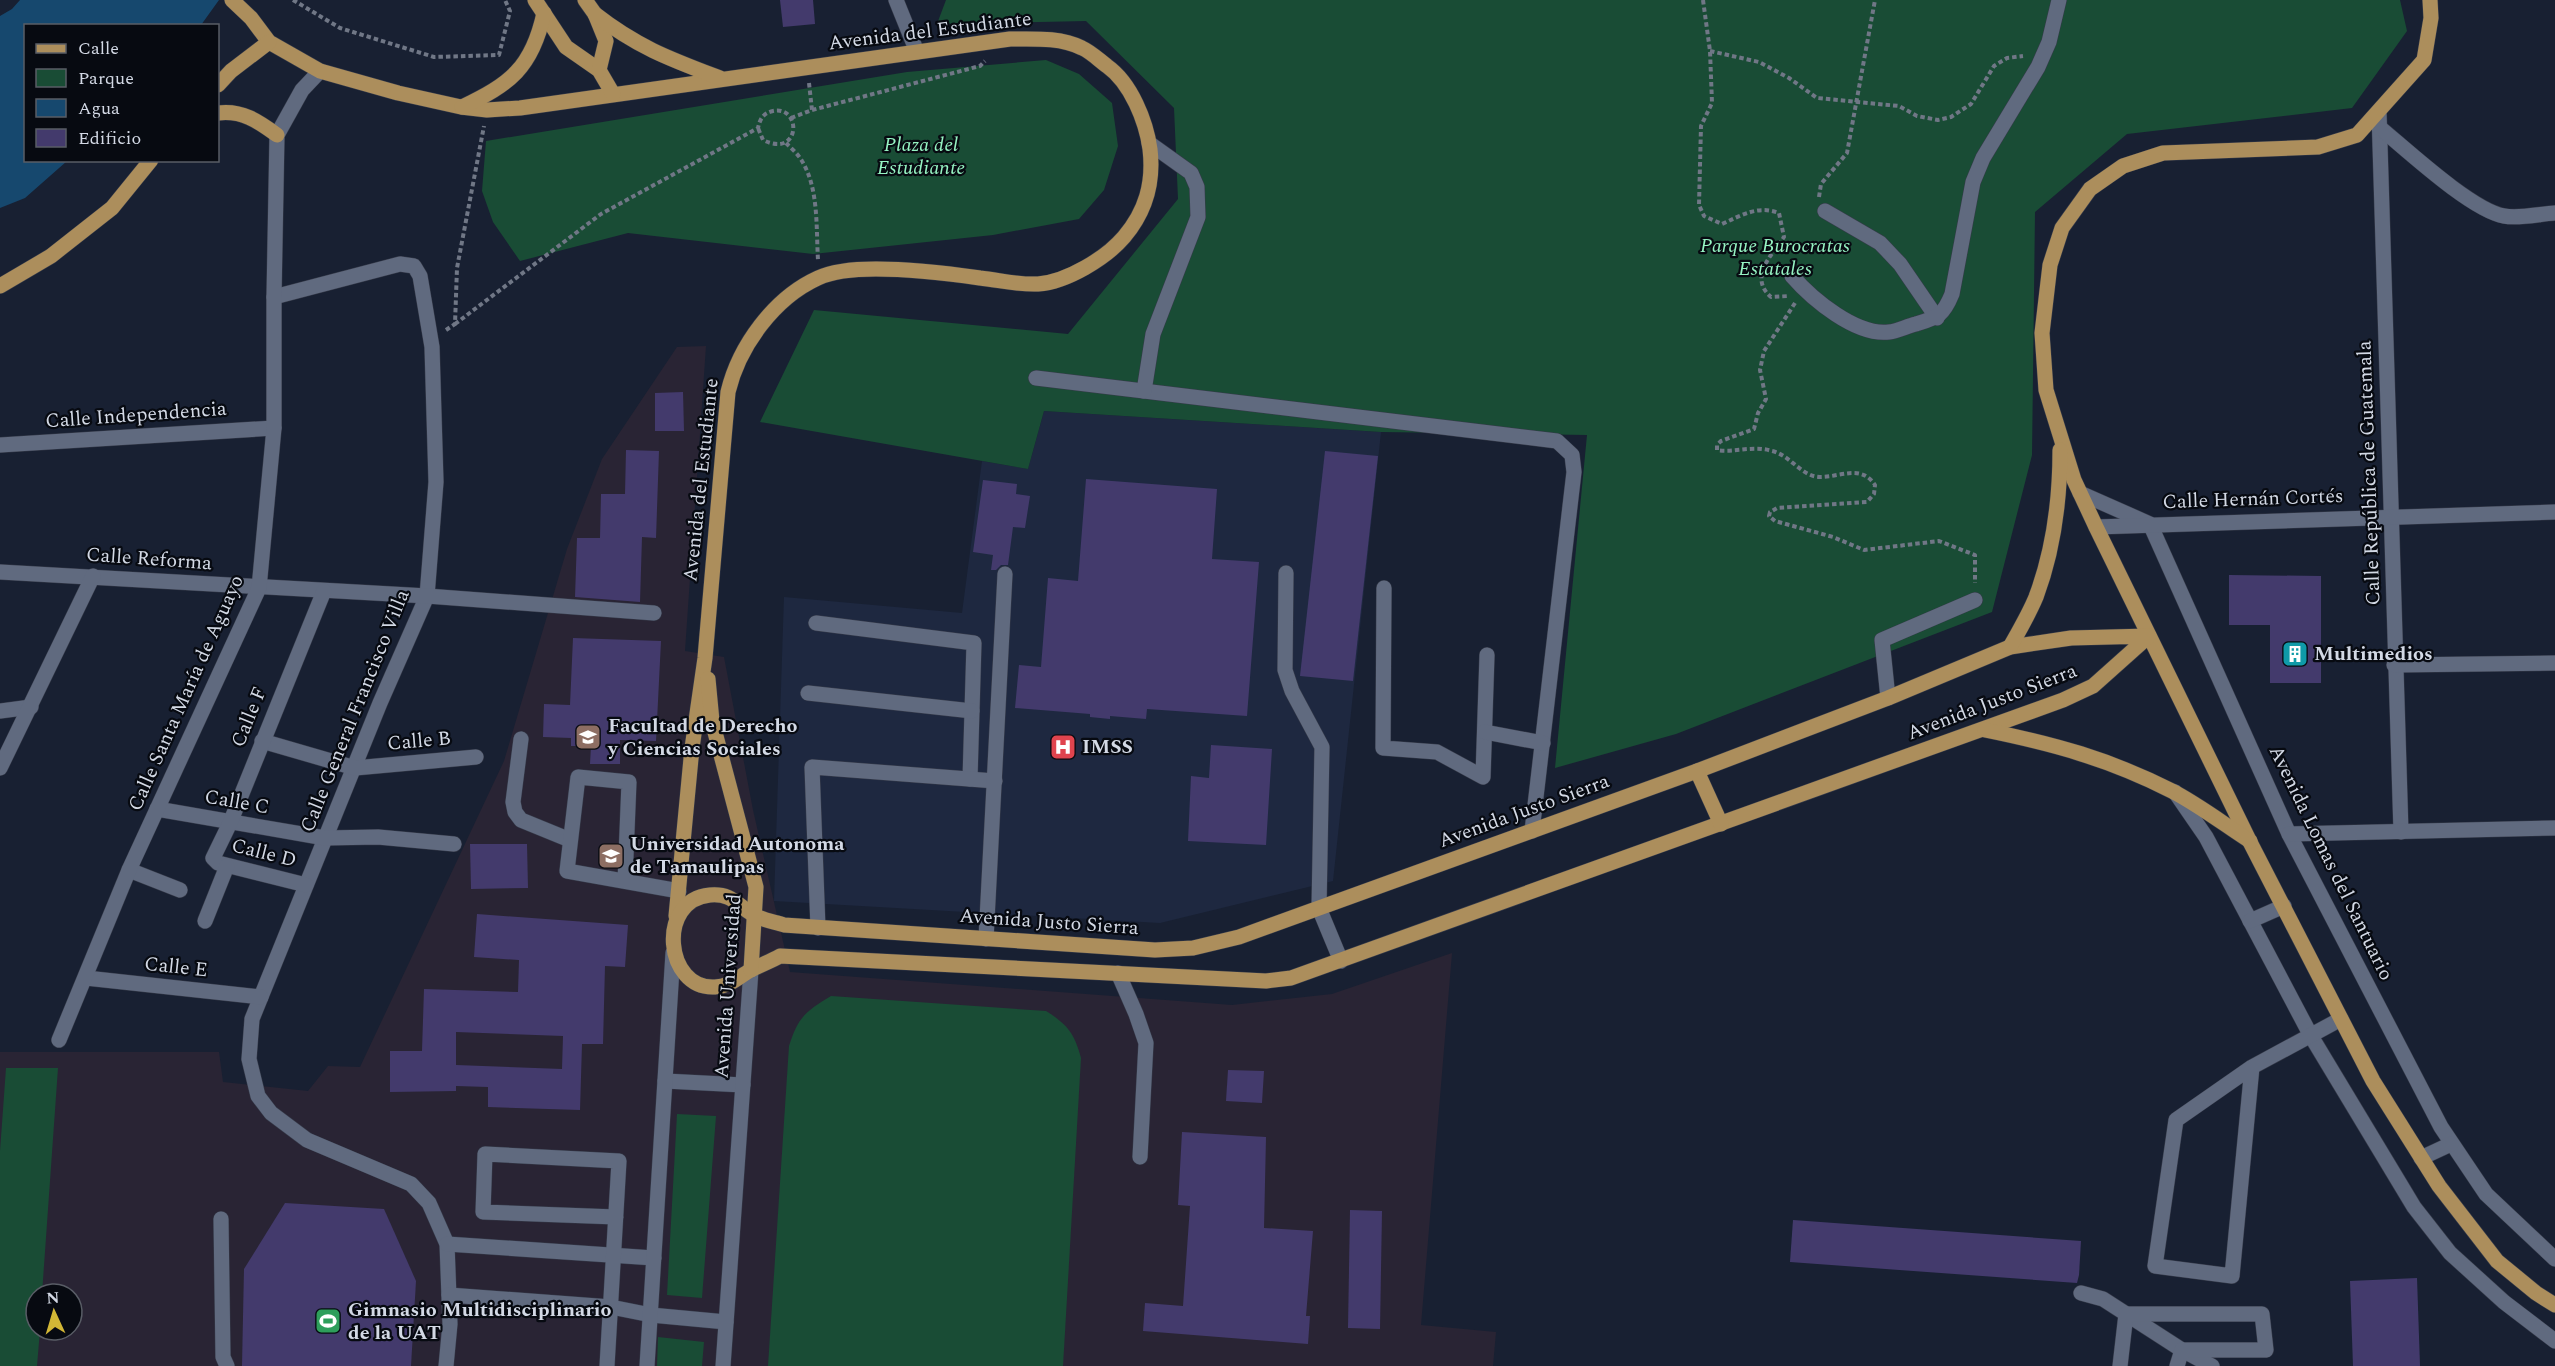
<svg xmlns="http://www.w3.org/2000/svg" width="2555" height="1366" viewBox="0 0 2555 1366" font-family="Spectral,serif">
<rect width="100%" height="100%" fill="#182032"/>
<!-- built -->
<polygon fill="#1e2840" points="1044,411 1381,432 1333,881 1160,923 774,901 784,597 962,613 982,461 1028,469"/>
<!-- education -->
<path fill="#292434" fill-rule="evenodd" d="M706,346l-21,305 39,6 29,153 37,162 442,33 100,-11 120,-41 -31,372 75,7 -3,34h-1493v-314h219l4,30 85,9 20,-25 32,1 144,-306 63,-212 35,-90 75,-112zM36,1294h36v36h-36z"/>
<!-- green -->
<g fill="#194c35">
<polygon points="946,0 2400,0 2407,31 2352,108 2127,134 2035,212 2032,455 1992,612 1676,734 1555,768 1587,435 1381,432 1044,411 1028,469 760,422 814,310 1068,334 1178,199 1174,108 1086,21 937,24"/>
<polygon points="1046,60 1079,74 1112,103 1118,146 1104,190 1079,219 993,235 813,254 628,233 520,261 493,222 482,191 486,141 907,72"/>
<path d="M831,996l215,15c22,14 28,22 35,47l-18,308h-295l21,-320c9,-29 17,-35 42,-50z"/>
<polygon points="6,1068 58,1068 42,1294 36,1294 36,1330 40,1330 37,1366 0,1366 0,1151"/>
<polygon points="677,1114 716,1116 702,1298 667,1295"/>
<polygon points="658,1337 704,1342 702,1366 657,1366"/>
</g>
<!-- water -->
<polygon fill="#16486e" points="20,0 219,0 201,25 26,26 26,160 67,161 25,198 0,208 0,16 12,9"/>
<!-- building -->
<g fill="#433a6c" fill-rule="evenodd">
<polygon points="780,0 813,0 815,24 783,27"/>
<polygon points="683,392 684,431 655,431 655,393"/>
<polygon points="626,450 659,451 656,538 642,537 640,602 575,597 577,538 600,538 601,494 625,494"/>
<polygon points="1325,451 1378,456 1353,681 1300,676"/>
<polygon points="1086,479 1217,489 1212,559 1259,562 1247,716 1147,709 1146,719 1110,716 1110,719 1090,717 1090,714 1015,708 1019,665 1041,667 1048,578 1078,581"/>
<polygon points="983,480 1017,484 1016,494 1030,496 1025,528 1013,527 1008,565 1001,565 996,570 991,570 993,555 973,552"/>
<polygon points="2229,575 2321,576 2321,683 2270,683 2270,625 2229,625"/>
<polygon points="573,638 661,641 656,741 620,740 620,764 590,764 591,746 571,746 571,738 543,737 544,704 570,705"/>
<polygon points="1211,745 1272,749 1266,845 1188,841 1191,776 1209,778"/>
<polygon points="470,844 527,844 528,888 471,889"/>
<path d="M477,914l151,11 -3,42 -20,-1 -2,78h-21l-2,66 -92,-3v-20l-32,-1v5l-66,1v-41h32l2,-62 94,3 1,-32 -45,-3zM456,1032l107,4 -1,33 -106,-4z"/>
<polygon points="1228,1070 1264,1071 1262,1103 1226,1101"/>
<polygon points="1182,1132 1266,1137 1264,1228 1313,1231 1306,1316 1310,1316 1308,1344 1143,1331 1145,1303 1183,1306 1190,1206 1178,1205"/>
<polygon points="285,1203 384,1209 416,1281 411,1366 242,1366 244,1269"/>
<polygon points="1350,1210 1382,1211 1380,1329 1348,1328"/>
<polygon points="1793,1220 2081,1241 2079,1275 2077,1283 1790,1262"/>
<polygon points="2417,1278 2420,1366 2353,1366 2350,1281"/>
</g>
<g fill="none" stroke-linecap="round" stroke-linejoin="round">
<!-- minor casing -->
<g stroke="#363b4a" stroke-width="16">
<g id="minor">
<polyline points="896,0 917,52"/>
<polyline points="2379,112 2401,832"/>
<path d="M2379,127c28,23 92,83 125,89 15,3 35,-2 51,-3"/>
<polyline points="1825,211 1880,243 1900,264 1937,318"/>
<path d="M1792,276c20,23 64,60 97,56 9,-1 18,-6 27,-8 22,-7 27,-8 36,-30l21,-112 10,-24 55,-91 11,-25 10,-42"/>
<polyline points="274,297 400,264 414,266 420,276 432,347 436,482 427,596 380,703 252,1019 249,1059 258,1096 271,1113 307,1140 411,1184 429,1203 447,1244 450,1324 446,1366"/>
<polyline points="1036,378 1557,441 1572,455 1574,472 1532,831"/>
<polyline points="1144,391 1153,334 1198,217 1197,187 1191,173 1149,143"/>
<polyline points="0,445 274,428"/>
<polyline points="2080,493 2150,524 2289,834 2441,1127 2486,1194 2555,1259"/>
<polyline points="2096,527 2555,512"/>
<polyline points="0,572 427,596 654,613"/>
<polyline points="1286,573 1285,670 1292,691 1322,747 1319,908 1341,961"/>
<polyline points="1384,588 1383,748 1437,752 1483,777 1487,655"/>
<polyline points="816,623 974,643 970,779"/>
<polyline points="2394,665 2555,663"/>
<polyline points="808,693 972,711"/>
<polyline points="1888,698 1882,640 1975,600"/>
<polyline points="0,711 31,707"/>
<polyline points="1485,732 1543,743"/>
<polyline points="521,739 513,802 515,812 521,820 570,840"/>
<polyline points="262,741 355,768 476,757"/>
<polyline points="0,768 93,576"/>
<polyline points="2175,792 2206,837 2311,1036 2414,1207 2450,1253 2504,1302 2555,1341"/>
<polyline points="157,809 325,838 378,837 454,844"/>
<polyline points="2289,834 2555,828"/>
<polyline points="129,870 180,890"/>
<polyline points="625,881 629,782 578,777 567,871 679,891"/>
<polyline points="306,885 218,863 213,858 230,823 324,591"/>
<polyline points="205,921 227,866"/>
<polyline points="2250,921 2284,906"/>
<polyline points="818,928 812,767 995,781"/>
<polyline points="986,939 1005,574"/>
<polyline points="1118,973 1136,1014 1146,1043 1140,1157"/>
<polyline points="86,978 261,997"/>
<polyline points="59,1040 129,870 259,588 274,428 274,297 277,135 302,90 320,71"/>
<polyline points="2252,1067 2232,1276 2155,1266 2176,1120 2252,1067 2341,1019"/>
<polyline points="665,1081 743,1085"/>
<polyline points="2421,1158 2451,1144"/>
<polyline points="221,1219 223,1357 227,1366"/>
<polyline points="447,1244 654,1258"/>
<polyline points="2081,1293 2103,1299 2182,1350 2212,1366"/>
<polyline points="449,1295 611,1307 651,1315 726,1322"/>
<path d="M607,1366c4,-68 8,-137 12,-205l-134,-7 -2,58 133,5"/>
<polyline points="647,1366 673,953"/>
<polyline points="723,1366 751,970"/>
<polyline points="2120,1366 2126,1314 2262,1314 2266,1350 2182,1350 2177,1366"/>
</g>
</g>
<!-- major casing -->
<g stroke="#363b4a" stroke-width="16">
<g id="major">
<path d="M232,0l19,18 18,24 51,29 78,22 63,14 26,3 33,-2 490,-69c23,0 50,-2 72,9 9,4 17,12 25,18 24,17 39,55 43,83 4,34 -4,62 -26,88 -18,21 -57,45 -86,47 -20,1 -39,-4 -58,-6 -35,-5 -69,-9 -104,-9 -18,0 -41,1 -58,9 -44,20 -79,68 -90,114l-23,266 -13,90 -16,168"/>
<polyline points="535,0 566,47 599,70 613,94"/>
<polyline points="585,0 595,14 606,41 599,70"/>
<polyline points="2430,0 2431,18 2424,60 2357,135 2318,147 2163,153 2123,166 2090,189 2062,228 2050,265 2042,333 2046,390 2074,480 2096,527 2250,842 2373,1081 2439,1186 2497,1261 2536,1293 2555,1305"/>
<path d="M595,14c42,33 75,45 125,64"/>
<polyline points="218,85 231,71 269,42"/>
<path d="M462,107c48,-23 70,-39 82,-94"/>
<path d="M218,113c24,-3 40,8 59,22"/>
<polyline points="0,286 51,256 112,208 151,160"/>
<path d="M2149,636l-56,50 -30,14 -772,278 -25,3 -486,-25c-9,5 -19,9 -29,14 -13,7 -20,16 -36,17 -50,3 -59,-87 -5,-92 23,-2 27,11 44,20 8,5 21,7 30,10l371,25 38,-2 46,-11 458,-166 191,-73 122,-51 61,-9z"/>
<path d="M2010,647c9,-16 19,-33 26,-50 18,-48 24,-96 24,-147"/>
<polyline points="708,679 712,721 756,887 751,970"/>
<path d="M1985,730c69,14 124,29 187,61 27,14 53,34 78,50"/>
<polyline points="1697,771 1721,824"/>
</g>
</g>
<!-- path -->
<g stroke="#707786" stroke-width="4" stroke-dasharray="4.5 3" stroke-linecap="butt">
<polyline points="293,0 340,28 434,57 499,55 510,11 505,0"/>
<path d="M1703,0l7,51 2,52 -11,23 -2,79 5,11 18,8c20,-9 36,-19 57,-11l5,24c-12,18 -36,40 -13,60l18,-1"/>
<polyline points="1710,51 1759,62 1789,78 1817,98 1899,106 1917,116 1938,120 1951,117 1971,104 1994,66 2007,58 2023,56"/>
<polyline points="809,83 812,110"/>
<polyline points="791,118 812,110 980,66 985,61"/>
<path d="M786,143c5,5 12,11 16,18 17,28 14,67 16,99"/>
<polyline points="1819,197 1821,184 1847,153 1875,0"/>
<path d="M1795,303l-31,48 -4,19 6,29 -8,14 -4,16 -33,12 -4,4v5c17,3 36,-5 55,1 18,4 30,26 48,26 21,0 41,-13 55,8l-1,9 -7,8 -90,6 -7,4 -1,4 6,5 58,16 31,13 75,-9 36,14v28"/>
<path d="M455,324l146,-110 157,-86c2,-9 5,-15 15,-17 29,-6 28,48 -10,29l-5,-12"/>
<polyline points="446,330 455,324 457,268 484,126"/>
</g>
<!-- minor -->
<use href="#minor" stroke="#606a7f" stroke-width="15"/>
<!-- major -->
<use href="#major" stroke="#ac8e5c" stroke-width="15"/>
</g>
<!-- icons -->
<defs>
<g id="building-square" transform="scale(1.35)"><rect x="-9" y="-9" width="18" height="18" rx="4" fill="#0f9aa8" stroke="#070a11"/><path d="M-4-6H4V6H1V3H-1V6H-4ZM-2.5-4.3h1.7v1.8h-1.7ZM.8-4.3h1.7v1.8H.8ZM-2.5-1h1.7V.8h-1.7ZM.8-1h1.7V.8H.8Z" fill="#fff"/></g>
<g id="university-square" transform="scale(1.35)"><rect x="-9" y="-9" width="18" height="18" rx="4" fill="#8d6e63" stroke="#070a11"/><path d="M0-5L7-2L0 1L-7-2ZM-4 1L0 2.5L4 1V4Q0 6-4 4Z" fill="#fff"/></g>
<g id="hospital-square" transform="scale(1.35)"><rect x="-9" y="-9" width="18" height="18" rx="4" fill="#e0444e" stroke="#070a11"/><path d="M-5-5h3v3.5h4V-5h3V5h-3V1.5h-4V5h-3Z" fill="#fff"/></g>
<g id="stadium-square" transform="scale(1.35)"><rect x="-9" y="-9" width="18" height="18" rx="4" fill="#2e9e5b" stroke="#070a11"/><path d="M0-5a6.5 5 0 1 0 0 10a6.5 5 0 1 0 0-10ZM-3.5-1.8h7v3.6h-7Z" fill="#fff"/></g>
</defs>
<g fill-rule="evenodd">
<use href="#building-square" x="2295" y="654"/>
<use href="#university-square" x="588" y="737"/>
<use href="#hospital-square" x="1063" y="747"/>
<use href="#university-square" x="611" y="856"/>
<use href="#stadium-square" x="328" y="1321"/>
</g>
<g text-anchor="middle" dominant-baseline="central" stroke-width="4.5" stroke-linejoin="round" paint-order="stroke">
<!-- street labels -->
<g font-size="20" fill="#d3d9e5" stroke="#070a11">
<text transform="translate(930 31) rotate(-7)">Avenida del Estudiante</text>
<text transform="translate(136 415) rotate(-4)">Calle Independencia</text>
<text transform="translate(2369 473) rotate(-92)">Calle República de Guatemala</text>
<text transform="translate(701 480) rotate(-84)">Avenida del Estudiante</text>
<text transform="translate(2253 499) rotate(-2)">Calle Hernán Cortés</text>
<text transform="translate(149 559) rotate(4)">Calle Reforma</text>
<text transform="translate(186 693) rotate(-66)">Calle Santa María de Aguayo</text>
<text transform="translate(1992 702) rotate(-21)">Avenida Justo Sierra</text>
<text transform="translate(355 711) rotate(-68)">Calle General Francisco Villa</text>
<text transform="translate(249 717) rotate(-68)">Calle F</text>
<text transform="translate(419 741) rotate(-5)">Calle B</text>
<text transform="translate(237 802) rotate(10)">Calle C</text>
<text transform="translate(1524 811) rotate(-20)">Avenida Justo Sierra</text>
<text transform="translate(264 853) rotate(14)">Calle D</text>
<text transform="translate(2331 863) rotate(64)">Avenida Lomas del Santuario</text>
<text transform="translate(1049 922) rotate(4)">Avenida Justo Sierra</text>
<text transform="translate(176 967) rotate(6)">Calle E</text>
<text transform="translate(728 986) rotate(-86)">Avenida Universidad</text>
</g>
<!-- park labels -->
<g font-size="20" font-style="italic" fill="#96f4c3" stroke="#070a11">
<text x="921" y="145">Plaza del<tspan x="921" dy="23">Estudiante</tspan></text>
<text x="1775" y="246">Parque Burocratas<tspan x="1775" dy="23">Estatales</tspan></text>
</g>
<!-- poi labels -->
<g font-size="20" font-weight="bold" fill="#d3d9e5" stroke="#070a11" text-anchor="start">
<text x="2314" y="654">Multimedios</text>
<text x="608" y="726">Facultad de Derecho<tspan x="608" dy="23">y Ciencias Sociales</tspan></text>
<text x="1082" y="747">IMSS</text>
<text x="630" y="844">Universidad Autonoma<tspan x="630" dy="23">de Tamaulipas</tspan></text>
<text x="348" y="1310">Gimnasio Multidisciplinario<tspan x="348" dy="23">de la UAT</tspan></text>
</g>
</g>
<!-- legend -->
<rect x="24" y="24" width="195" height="138" fill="#070a11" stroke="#595d66" stroke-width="1.5"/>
<rect x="36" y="44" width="30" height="9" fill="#ac8e5c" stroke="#595d66" stroke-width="1.5"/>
<text x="78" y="54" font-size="18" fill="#d3d9e5">Calle</text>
<rect x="36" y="69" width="30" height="18" fill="#194c35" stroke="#595d66" stroke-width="1.5"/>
<text x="78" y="84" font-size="18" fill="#d3d9e5">Parque</text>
<rect x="36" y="99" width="30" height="18" fill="#16486e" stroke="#595d66" stroke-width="1.5"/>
<text x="78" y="114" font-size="18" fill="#d3d9e5">Agua</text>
<rect x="36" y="129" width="30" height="18" fill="#433a6c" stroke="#595d66" stroke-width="1.5"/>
<text x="78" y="144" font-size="18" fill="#d3d9e5">Edificio</text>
<!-- north arrow -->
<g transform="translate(54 1312) rotate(356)"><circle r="28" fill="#070a11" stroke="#595d66" stroke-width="1.5"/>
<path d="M0-4.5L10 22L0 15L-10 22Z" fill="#d2b736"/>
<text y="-9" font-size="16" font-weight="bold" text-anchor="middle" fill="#d3d9e5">N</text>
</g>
</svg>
